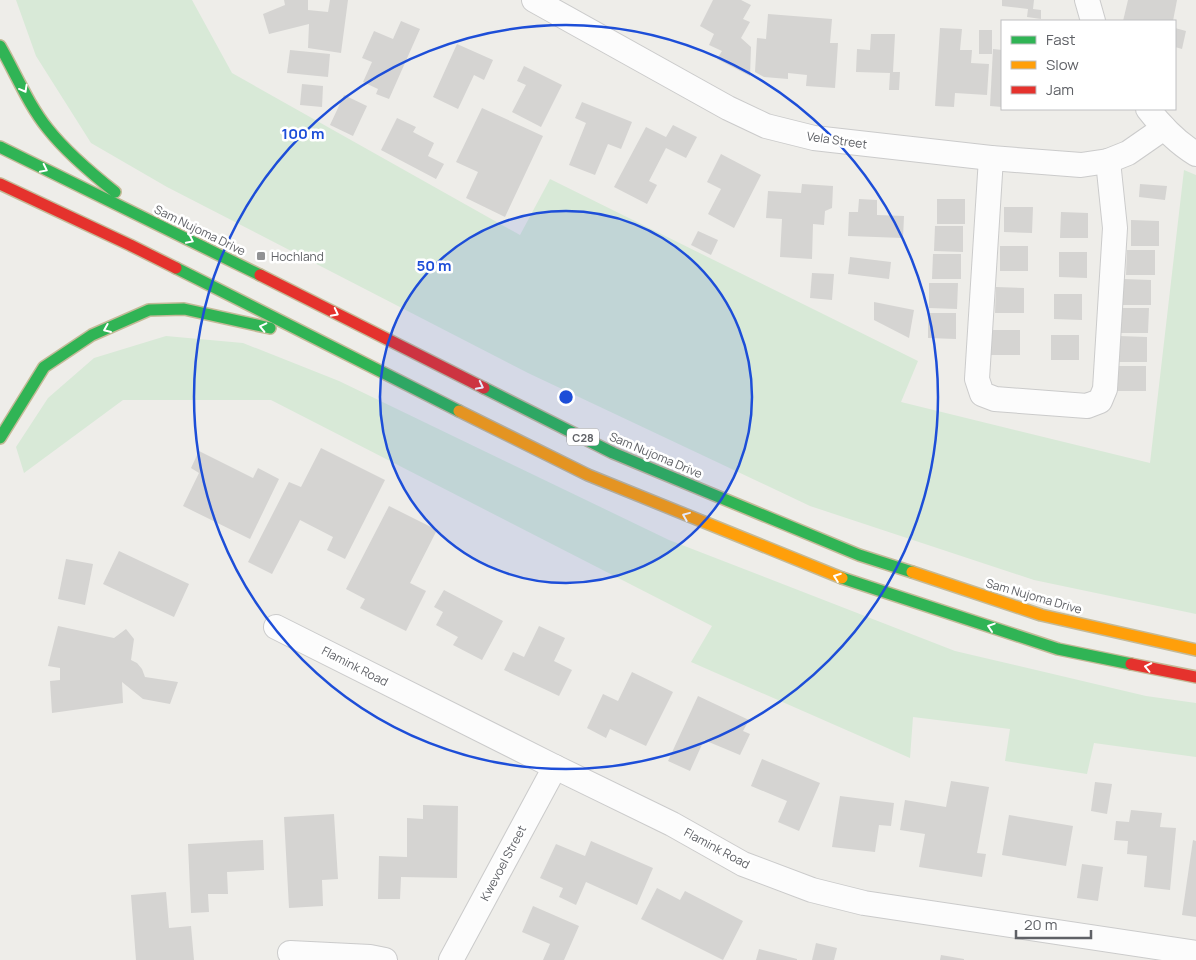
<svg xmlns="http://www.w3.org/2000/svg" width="1196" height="960" viewBox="0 0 1196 960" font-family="Manrope,sans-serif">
<rect width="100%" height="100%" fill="#eeede9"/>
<!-- green -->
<g fill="#d8e9d7">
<polygon points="16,0 192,0 232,73 520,235 550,179 918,361 901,402 1150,463 1184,170 1196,175 1196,614 1034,580 810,506 528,373 167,187 91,143 36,56"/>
<polygon points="166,336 243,343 339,381 669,540 955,651 1146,696 1196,703 1196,757 1094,743 1087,774 1005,761 1010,729 913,717 910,758 691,662 712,626 271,400 123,400 24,473 16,447 48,398 94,358"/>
</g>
<!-- building -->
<g fill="#d5d4d2">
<polygon points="284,0 308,0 308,10 328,12 330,0 348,0 341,53 308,48 309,24 269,34 263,14 285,5"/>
<polygon points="713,0 741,0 751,5 743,19 750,22 741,38 751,47 750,76 717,59 722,51 709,45 714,34 700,26"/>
<polygon points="1002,0 1034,0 1033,9 1041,10 1041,19 1027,17 1028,9 1002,6"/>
<polygon points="1128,0 1177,0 1173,21 1123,21"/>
<polygon points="768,14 832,19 830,43 838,43 835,88 806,86 807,75 788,73 788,79 764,77 755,72 757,38 766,39"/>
<polygon points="401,21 420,29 389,99 376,94 378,89 363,82 372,62 362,58 374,31 393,39"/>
<polygon points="940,28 962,29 960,50 972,50 971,63 989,64 987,95 955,93 954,107 935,106"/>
<polygon points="1175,28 1186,31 1182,49 1175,47"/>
<rect x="979" y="30" width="13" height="24"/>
<polygon points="871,34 895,34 893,72 900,72 899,90 889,90 890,73 856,72 857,49 870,50"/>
<polygon points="457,44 493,60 484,80 474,75 458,109 433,97"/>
<polygon points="993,49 1002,50 1002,107 990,106"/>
<polygon points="290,50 330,54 328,77 287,73"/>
<polygon points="524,66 562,85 541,127 512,112 526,85 517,81"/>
<polygon points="302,84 323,86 322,107 300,105"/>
<polygon points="344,95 367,106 353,136 330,125"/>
<polygon points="582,102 632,122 621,149 608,144 595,175 569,165 586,123 575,118"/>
<polygon points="482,108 543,136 505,217 466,198 478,172 456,162"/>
<polygon points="397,118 416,127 413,132 434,143 428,156 444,164 436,179 381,150"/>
<polygon points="673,125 697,137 686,158 666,148 649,181 657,185 647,204 614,187 646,127 666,137"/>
<polygon points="721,154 761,175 734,228 708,214 721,189 707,182"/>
<polygon points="802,184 833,186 832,208 825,211 824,225 813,224 812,259 780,257 782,219 766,218 768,191 801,193"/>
<polygon points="1140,184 1167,186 1165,200 1139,197"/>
<polygon points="859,199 877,200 877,215 904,216 903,238 848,236 849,212 858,212"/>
<rect x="937" y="199" width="28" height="25"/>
<polygon points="1004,207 1033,207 1032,233 1004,232"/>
<polygon points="1061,212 1088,213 1088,238 1060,238"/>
<polygon points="1131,220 1159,221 1159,246 1131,246"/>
<polygon points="935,226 963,226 963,252 934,251"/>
<polygon points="698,231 718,240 711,255 691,245"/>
<rect x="1000" y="246" width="28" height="25"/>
<polygon points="1127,250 1155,250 1155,275 1126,275"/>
<polygon points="1059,252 1087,252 1087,278 1059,277"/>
<polygon points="933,254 961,254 961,279 932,279"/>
<polygon points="850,257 891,262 889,279 848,274"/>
<polygon points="812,273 834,274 832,300 810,298"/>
<polygon points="1123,279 1151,280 1151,305 1123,305"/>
<polygon points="929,283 958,283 957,309 929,308"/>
<polygon points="996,287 1024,288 1024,313 995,313"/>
<polygon points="1054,294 1082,294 1082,320 1054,319"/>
<polygon points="874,302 914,310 909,338 874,320"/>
<polygon points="1120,308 1149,308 1148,333 1120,333"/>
<polygon points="928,313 956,313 956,339 928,338"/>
<polygon points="992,330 1020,330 1020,355 991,355"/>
<rect x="1051" y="335" width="28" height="25"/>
<polygon points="1119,336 1147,337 1147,362 1118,362"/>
<polygon points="1118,366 1146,366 1146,391 1117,391"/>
<polygon points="321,448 385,480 345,559 327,550 333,537 300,520 272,574 248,562 289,482 301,487"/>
<polygon points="199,451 253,478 258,468 279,479 250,539 183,506 199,473 191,468"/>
<polygon points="389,506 437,530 410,583 426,591 406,631 360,608 365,599 346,589"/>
<polygon points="119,551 189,584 174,617 103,584"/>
<polygon points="66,559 93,564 85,605 58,599"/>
<polygon points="444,590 503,621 482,660 453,645 458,637 436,625 443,612 434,607"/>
<polygon points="58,626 114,638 126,629 134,639 131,660 137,663 142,669 145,677 178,682 170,704 143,699 122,682 123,703 52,713 50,681 60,680 60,668 48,666"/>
<polygon points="539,626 565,638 554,661 572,670 559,696 504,670 513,652 524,657"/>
<polygon points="632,672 673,692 646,746 610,729 606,738 587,728 603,694 618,701"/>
<polygon points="698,696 749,720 743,731 750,734 740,755 704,740 690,771 668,761"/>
<polygon points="762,759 820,783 799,831 778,822 787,801 751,786"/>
<polygon points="951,781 989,787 977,853 986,854 982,877 919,867 925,834 900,830 905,800 946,807"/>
<polygon points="1095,782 1112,784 1107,814 1091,811"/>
<polygon points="840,796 894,803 891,826 879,825 875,852 832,847"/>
<polygon points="423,805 458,806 457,878 401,877 400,899 378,899 379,856 407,857 407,818 423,819"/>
<polygon points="1131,810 1162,813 1160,827 1176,828 1170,890 1144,887 1147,856 1127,854 1128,841 1114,840 1116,821 1129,822"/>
<polygon points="334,814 338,879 322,880 323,906 289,908 284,817"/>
<polygon points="1009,815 1073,826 1066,866 1002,855"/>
<polygon points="263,840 264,870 227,872 228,894 208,894 209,912 191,913 188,844"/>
<polygon points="1193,840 1196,841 1196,917 1182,915"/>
<polygon points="591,841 653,868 637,905 586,882 576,905 559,897 563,888 540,878 556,844 585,856"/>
<polygon points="1082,864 1103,867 1098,901 1077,898"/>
<polygon points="657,888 680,900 685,891 743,921 723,960 641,919"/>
<polygon points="166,892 169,928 191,926 194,960 136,960 131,895"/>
<polygon points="533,906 579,926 564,960 543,960 550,944 522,932"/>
<polygon points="816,943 837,948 834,960 812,960"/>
<polygon points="759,949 797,959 797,960 756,960"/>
<polygon points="941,955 964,959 964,960 940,960"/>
</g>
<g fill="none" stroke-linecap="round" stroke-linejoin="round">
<!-- street casing -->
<g stroke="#cbcbcb" stroke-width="26">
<g id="street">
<polyline points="534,0 728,108 766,126 814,138 991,158 1081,165 1108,161 1128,153 1164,128"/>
<polyline points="1087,0 1093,21"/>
<path d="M1148,109c14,18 28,33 48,45"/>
<polyline points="991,158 977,379 982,394 995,399 1087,406 1100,401 1105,389 1115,228 1108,161"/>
<polyline points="276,627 555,767 672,824 743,864 812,890 864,903 1196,953"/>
<polyline points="290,953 370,957 385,960"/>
<polyline points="451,960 555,767"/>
</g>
</g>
<!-- fast casing -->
<g stroke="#c4ba98" stroke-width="14">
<g id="fast">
<path d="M0,46c16,28 28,58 48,83 19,24 43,44 67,63"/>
<polyline points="0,147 260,275"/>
<polyline points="176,268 459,411"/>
<polyline points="484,388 613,453 859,555 912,572"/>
<polyline points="0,438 44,367 92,335 149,310 184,309 270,328"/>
<polyline points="842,578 1058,649 1131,664"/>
</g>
</g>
<!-- slow casing -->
<g stroke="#c4ba98" stroke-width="14">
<g id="slow">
<polyline points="459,411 588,475 842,578"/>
<polyline points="912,572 1041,615 1196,650"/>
</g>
</g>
<!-- jam casing -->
<g stroke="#c4ba98" stroke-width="14">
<g id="jam">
<polyline points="0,184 130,245 176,268"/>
<polyline points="260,275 484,388"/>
<polyline points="1131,664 1196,677"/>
</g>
</g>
<!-- street -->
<use href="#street" stroke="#fcfcfc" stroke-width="24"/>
<!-- fast -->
<use href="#fast" stroke="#30b455" stroke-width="11"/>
<!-- slow -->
<use href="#slow" stroke="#ff9f0a" stroke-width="11"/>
<!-- jam -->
<use href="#jam" stroke="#e5322d" stroke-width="11"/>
</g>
<!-- one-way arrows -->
<defs><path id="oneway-chevron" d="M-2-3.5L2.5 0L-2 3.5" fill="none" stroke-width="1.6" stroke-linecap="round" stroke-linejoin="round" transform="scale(1.25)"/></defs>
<g stroke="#fff">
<use href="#oneway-chevron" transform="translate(24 89) rotate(61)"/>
<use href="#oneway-chevron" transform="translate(44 169) rotate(26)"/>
<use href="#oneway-chevron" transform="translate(190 240) rotate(26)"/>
<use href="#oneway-chevron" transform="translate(335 313) rotate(27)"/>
<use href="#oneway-chevron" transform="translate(263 327) rotate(-167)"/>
<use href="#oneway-chevron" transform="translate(107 329) rotate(157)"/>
<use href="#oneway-chevron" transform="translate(480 386) rotate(27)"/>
<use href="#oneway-chevron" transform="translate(686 516) rotate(-158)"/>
<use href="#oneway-chevron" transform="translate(837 577) rotate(-160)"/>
<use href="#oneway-chevron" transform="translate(991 627) rotate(-162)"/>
<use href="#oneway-chevron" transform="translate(1148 667) rotate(-168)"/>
</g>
<!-- distance rings -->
<circle cx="566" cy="397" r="186" fill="#1d4ed8" fill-opacity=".12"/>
<g fill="none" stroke="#1d4ed8" stroke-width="2.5">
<circle cx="566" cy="397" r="186"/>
<circle cx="566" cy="397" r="372"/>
</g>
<!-- markers -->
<rect fill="#919294" stroke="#fff" stroke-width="2" x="256" y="251" width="10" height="10" rx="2.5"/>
<g text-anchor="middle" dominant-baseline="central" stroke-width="5" stroke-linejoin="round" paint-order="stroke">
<!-- shield labels -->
<rect fill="#fff" stroke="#8f9094" stroke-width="1" x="567" y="428.5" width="32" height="17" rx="4"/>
<g font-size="11" font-weight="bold" fill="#5f6166">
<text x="583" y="437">C28</text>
</g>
<!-- street labels -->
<g font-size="12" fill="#5f6166" stroke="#fff">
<text transform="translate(837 140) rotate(8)">Vela Street</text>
<text transform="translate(200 230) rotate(26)">Sam Nujoma Drive</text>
<text transform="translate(656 455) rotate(23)">Sam Nujoma Drive</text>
<text transform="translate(1034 596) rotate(16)">Sam Nujoma Drive</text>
<text transform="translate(355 666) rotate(27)">Flamink Road</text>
<text transform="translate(717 848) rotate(28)">Flamink Road</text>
<text transform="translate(503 863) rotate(-62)">Kwevoel Street</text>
</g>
<!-- poi labels -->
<g font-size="12" fill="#5f6166" stroke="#fff" text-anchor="start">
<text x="271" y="256">Hochland</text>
</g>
</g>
<circle cx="566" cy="397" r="8" fill="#1d4ed8" stroke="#fff" stroke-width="2.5"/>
<g font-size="15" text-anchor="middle" font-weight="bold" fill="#1d4ed8" stroke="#fff" stroke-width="5" stroke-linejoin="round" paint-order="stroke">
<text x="303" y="139">100 m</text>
<text x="434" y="271">50 m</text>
</g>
<!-- legend -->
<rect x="1001" y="20" width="175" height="90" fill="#ffffff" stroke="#bfc0c2"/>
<rect x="1011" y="36" width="25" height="8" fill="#30b455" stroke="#bfc0c2"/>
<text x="1046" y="45" font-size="15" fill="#5f6166">Fast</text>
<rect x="1011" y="61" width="25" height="8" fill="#ff9f0a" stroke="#bfc0c2"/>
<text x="1046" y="70" font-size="15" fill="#5f6166">Slow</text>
<rect x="1011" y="86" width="25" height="8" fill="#e5322d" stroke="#bfc0c2"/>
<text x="1046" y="95" font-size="15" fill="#5f6166">Jam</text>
<!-- scale -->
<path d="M1016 930v8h75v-8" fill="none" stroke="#5f6166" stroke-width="2.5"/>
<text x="1024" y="930" font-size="15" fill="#5f6166" stroke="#ffffff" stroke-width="4" paint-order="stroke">20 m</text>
</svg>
